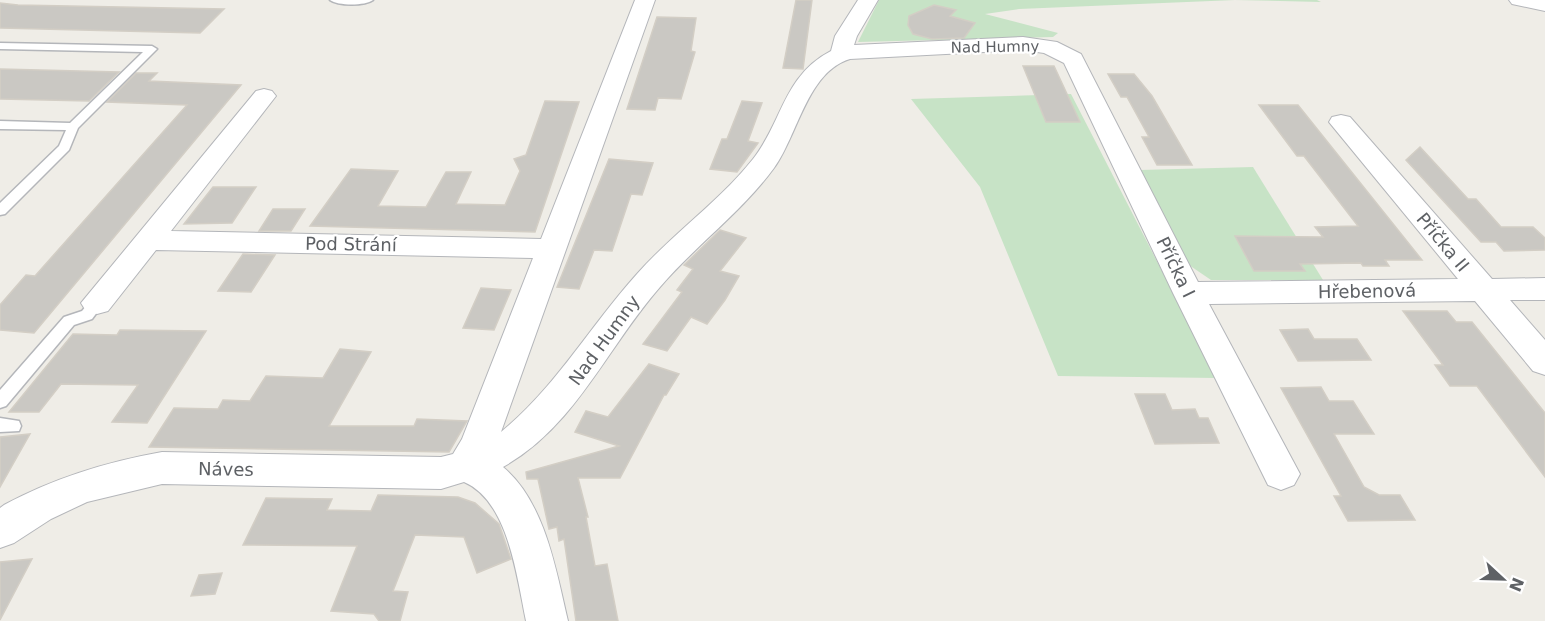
<svg xmlns="http://www.w3.org/2000/svg" width="1545" height="621" viewBox="0 0 1545 621" font-family="'DejaVu Sans',sans-serif">
<rect width="100%" height="100%" fill="#efede7"/>
<!-- green -->
<g fill="#c7e3c6">
<polygon points="879,0 1317,0 1321,2 1235,0 1019,9 985,14 1058,33 1053,37 858,42"/>
<polygon points="1071,94 1217,378 1058,376 980,187 911,99"/>
<polygon points="1253,167 1323,280 1211,280 1189,265 1140,170"/>
</g>
<!-- building -->
<g fill="#cac8c3" stroke="#d3cec5" stroke-width="1.5">
<polygon points="796,0 812,0 803,69 783,68"/>
<polygon points="0,3 18,5 224,9 200,33 0,28"/>
<polygon points="934,5 956,10 950,16 975,23 964,38 932,39 913,34 908,25 909,16"/>
<polygon points="657,17 696,18 691,51 695,52 681,99 658,98 655,110 627,109"/>
<polygon points="1023,66 1054,66 1080,122 1046,122"/>
<polygon points="0,69 119,72 89,101 0,99"/>
<polygon points="136,73 157,73 149,81 241,85 34,333 0,330 0,305 26,275 35,276 187,105 107,102"/>
<polygon points="1108,74 1134,74 1152,96 1192,165 1157,165 1142,137 1149,137 1127,97 1121,97"/>
<polygon points="545,101 579,102 535,232 310,226 351,169 398,171 378,206 426,207 446,172 471,172 456,204 505,205 520,171 514,159 526,155"/>
<polygon points="742,101 762,103 748,141 758,143 737,172 710,169 722,139 727,139"/>
<polygon points="1259,105 1298,105 1422,260 1385,260 1389,266 1363,266 1361,263 1300,264 1305,271 1254,271 1235,236 1323,237 1315,227 1358,226 1304,156 1297,156"/>
<polygon points="1420,147 1468,199 1476,199 1501,227 1533,227 1545,238 1545,250 1504,251 1496,242 1481,242 1406,160"/>
<polygon points="609,159 653,163 642,195 631,194 612,251 594,250 579,289 557,287"/>
<polygon points="213,187 256,187 232,223 184,224"/>
<polygon points="273,209 305,209 291,231 259,231"/>
<polygon points="720,230 746,238 720,271 739,276 725,300 707,324 691,317 667,351 643,344 682,292 677,290 693,269 684,265"/>
<polygon points="243,254 275,255 251,292 218,291"/>
<polygon points="481,288 511,290 494,330 463,328"/>
<polygon points="1403,311 1447,311 1456,322 1472,322 1545,413 1545,477 1477,386 1450,386 1435,365 1443,365"/>
<polygon points="1308,329 1314,339 1357,339 1371,360 1298,361 1280,330"/>
<polygon points="120,330 206,331 147,423 112,422 138,385 61,384 39,412 9,412 73,334 117,335"/>
<polygon points="340,349 371,352 329,426 414,426 417,419 467,421 449,452 149,447 174,408 218,409 223,400 250,401 266,376 323,378"/>
<polygon points="649,364 679,374 666,395 664,395 620,478 578,478 588,517 586,517 595,566 607,564 618,621 576,621 564,539 559,541 557,527 549,529 538,479 527,479 526,472 619,446 575,432 586,411 608,417"/>
<polygon points="1321,387 1329,401 1353,401 1374,434 1334,434 1364,487 1379,495 1400,495 1415,520 1348,521 1334,496 1341,496 1281,388"/>
<polygon points="1135,394 1165,394 1172,410 1195,409 1199,418 1208,418 1219,443 1155,444"/>
<polygon points="30,434 0,487 0,437"/>
<polygon points="378,495 458,497 475,503 499,524 511,559 477,573 464,537 415,535 393,591 408,592 400,621 379,621 374,614 331,611 357,546 243,545 266,498 332,499 327,510 371,511"/>
<polygon points="32,559 0,620 0,562"/>
<polygon points="222,573 215,594 191,596 199,575"/>
</g>
<g fill="none" stroke-linecap="round" stroke-linejoin="round">
<!-- lane casing -->
<g stroke="#b4b6ba" stroke-width="3">
<g id="lane">
<path d="M330,0h43c-8,6 -35,6 -43,0z"/>
<polygon points="0,43 152,46 157,49 78,128 69,150 5,214 0,215 0,203 59,146 66,130 0,129 0,121 70,123 143,52 0,49"/>
<polygon points="97,298 104,303 92,319 74,325 6,406 0,408 0,390 64,317 82,311 92,299"/>
<polygon points="0,418 19,421 21,426 19,431 0,432"/>
</g>
</g>
<!-- street casing -->
<g stroke="#b4b6ba" stroke-width="2">
<g id="street">
<path d="M635,0h20l-154,432c55,-45 89,-106 136,-158 36,-41 82,-72 116,-115 30,-38 30,-83 78,-108l4,-15 23,-36h20l-21,36 -3,9 169,-8 34,5 24,12 117,228 260,-3 -129,-157 3,-5 9,-2 9,2 142,162 53,-1v22h-35l35,40v35l-12,-4 -58,-70 -266,3 91,170 -6,11 -13,5 -13,-5 -95,-192 -109,-230 -20,-10 -21,-3 -173,9c-43,13 -52,76 -76,109 -33,45 -78,77 -114,119 -53,60 -84,139 -157,180 42,35 53,103 65,154h-42c-9,-42 -17,-120 -62,-139l-23,7 -279,-5 -75,18 -36,17 -37,24 -14,5v-40l4,-3c50,-27 102,-43 158,-53l279,5 12,-3 9,-15 71,-181 -377,-8 -48,61 -11,3 -11,-3 -5,-8 175,-212 8,-2 8,2 4,5 -105,135 370,8z"/>
<polygon points="1509,0 1545,0 1545,11 1512,4"/>
</g>
</g>
<!-- lane -->
<use href="#lane" fill="#fff" fill-rule="evenodd"/>
<!-- street -->
<use href="#street" fill="#fff" fill-rule="evenodd"/>
</g>
<g text-anchor="middle" dominant-baseline="central" stroke-width="4.5" stroke-linejoin="round" paint-order="stroke">
<!-- far-street labels -->
<g font-size="15" fill="#5e6165" stroke="#fff">
<text transform="translate(995 47) rotate(-1)">Nad Humny</text>
</g>
<!-- street labels -->
<g font-size="18" fill="#5e6165" stroke="#fff">
<text transform="translate(1443 242) rotate(50)">Příčka II</text>
<text transform="translate(351 244) rotate(1)">Pod Strání</text>
<text transform="translate(1176 267) rotate(64)">Příčka I</text>
<text transform="translate(1367 291) rotate(-1)">Hřebenová</text>
<text transform="translate(604 340) rotate(-54)">Nad Humny</text>
<text transform="translate(226 469) rotate(1)">Náves</text>
</g>
</g>
<!-- north arrow -->
<g transform="translate(1503 579) rotate(112)" stroke="#ffffff" stroke-width="4.5" paint-order="stroke">
<path d="M0-4.5L10 22L0 15L-10 22Z" fill="#5e6165"/>
<text y="-9" font-size="16" font-weight="bold" text-anchor="middle" fill="#5e6165">N</text>
</g>
</svg>
